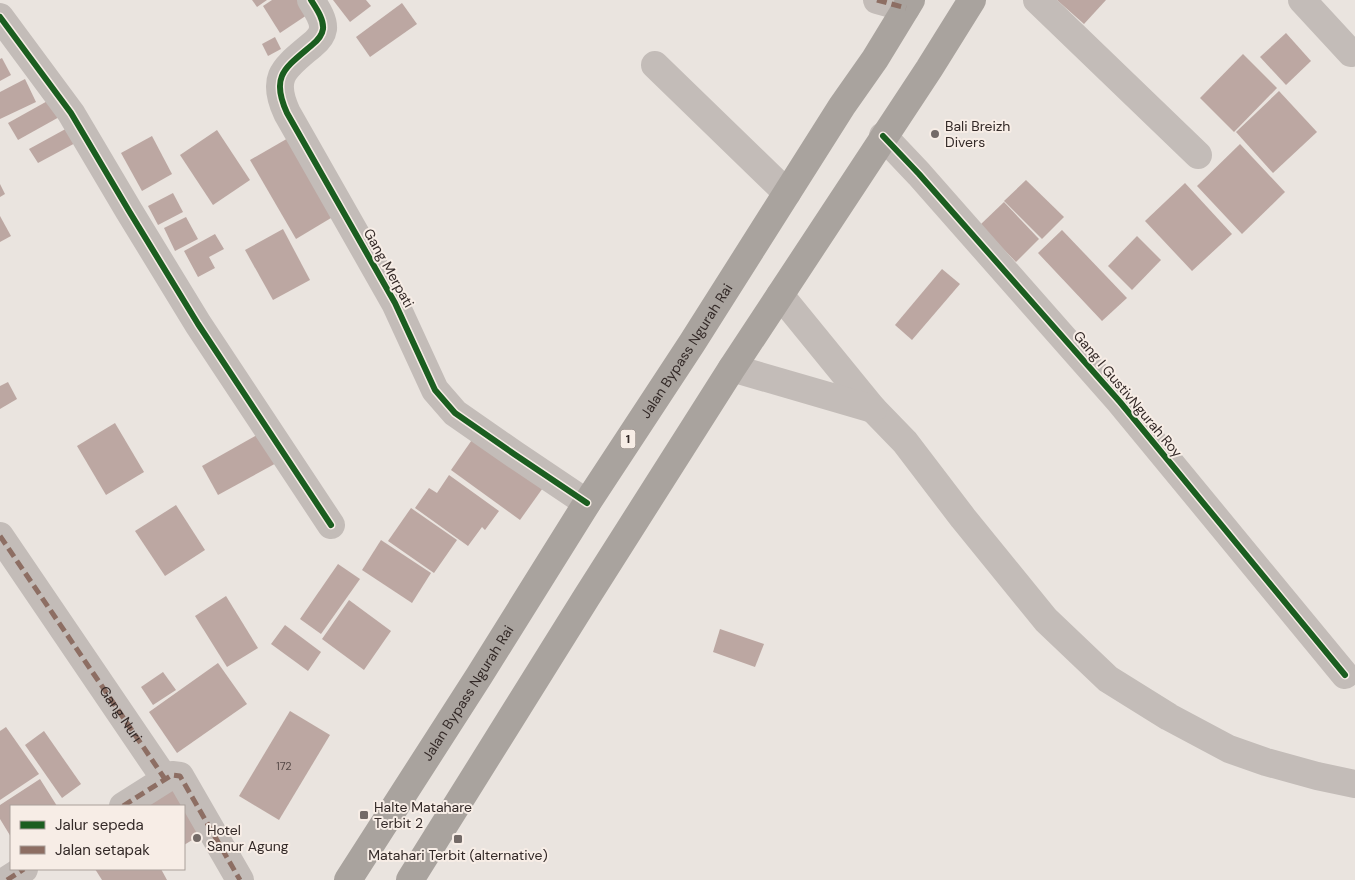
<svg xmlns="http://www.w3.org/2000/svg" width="1355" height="880" viewBox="0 0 1355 880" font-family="'DM Sans',sans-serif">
<rect width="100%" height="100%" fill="#eae4df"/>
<!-- building -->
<g fill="#bca7a2">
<polygon points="252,0 267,0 257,7"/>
<polygon points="272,0 297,0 307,15 280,33 263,6"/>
<polygon points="333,0 366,0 371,6 350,22"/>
<polygon points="1057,0 1106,0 1084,24"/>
<polygon points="402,3 417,24 370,57 356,37"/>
<polygon points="1286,33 1311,61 1286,85 1260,57"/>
<polygon points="275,37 281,49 268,56 262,44"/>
<polygon points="1243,54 1277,88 1234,132 1200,98"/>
<polygon points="2,58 11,75 0,81 0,59"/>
<polygon points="25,79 36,102 0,119 0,92"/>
<polygon points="1279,91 1317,132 1273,173 1236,132"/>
<polygon points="51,99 61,116 18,140 8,123"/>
<polygon points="71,126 79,141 38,163 29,149"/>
<polygon points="217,130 250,180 213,205 180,155"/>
<polygon points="152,136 172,174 142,191 121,153"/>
<polygon points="290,137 336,215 296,239 250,160"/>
<polygon points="1240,144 1285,192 1242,234 1197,186"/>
<polygon points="1026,180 1064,217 1042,239 1004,201"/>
<polygon points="1185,183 1232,234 1192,271 1145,221"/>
<polygon points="0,184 5,194 0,197"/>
<polygon points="173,193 183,212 158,225 148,206"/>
<polygon points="1004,202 1039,239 1016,262 980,225"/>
<polygon points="0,216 11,236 0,242"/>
<polygon points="186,217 198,239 175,251 164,228"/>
<polygon points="283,229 310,280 273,300 245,250"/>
<polygon points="1062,230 1127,298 1102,321 1038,253"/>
<polygon points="215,234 224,249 209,257 215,268 198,277 184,251"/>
<polygon points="1137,236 1161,260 1132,290 1108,266"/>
<polygon points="942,269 960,284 912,340 895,325"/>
<polygon points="8,382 17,399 0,409 0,386"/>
<polygon points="115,423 144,472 106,495 77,446"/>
<polygon points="264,431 280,461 218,495 202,466"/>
<polygon points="476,434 545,485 520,520 451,470"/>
<polygon points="449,475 499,511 485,530 482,527 468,546 415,508 429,488 437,493"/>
<polygon points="176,505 205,550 165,576 135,531"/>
<polygon points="411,508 457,540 434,573 388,541"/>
<polygon points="381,540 431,573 412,603 362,570"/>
<polygon points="338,564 360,579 321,634 300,619"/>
<polygon points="226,596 258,648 227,667 195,616"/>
<polygon points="349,600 391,631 364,670 322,639"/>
<polygon points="285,625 321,652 308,671 271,644"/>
<polygon points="720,629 764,644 755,667 713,652"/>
<polygon points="218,663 247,704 177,753 149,712"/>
<polygon points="163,672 176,690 153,705 141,687"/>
<polygon points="290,711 330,735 279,820 239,796"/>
<polygon points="6,727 39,774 0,800 0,731"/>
<polygon points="44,731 81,784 62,798 25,745"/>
<polygon points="40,779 57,806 11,806 11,837 0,819 0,805"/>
<polygon points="178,783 207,831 184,845 184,806 139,806"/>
<polygon points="95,869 161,869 167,880 102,880"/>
</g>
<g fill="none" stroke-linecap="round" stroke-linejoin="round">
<!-- minor -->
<g stroke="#c3bcb8" stroke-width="28">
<path d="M311,0c5,8 13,19 12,29 -1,7 -6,12 -11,16 -27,23 -42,31 -25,68l108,190 40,87 20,23 59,41 73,49"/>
<polyline points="877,0 906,8"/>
<polyline points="1037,0 1198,155"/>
<polyline points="1302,0 1351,53"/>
<polyline points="0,17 71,113 129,211 198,324 331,525"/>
<polyline points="655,65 787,193"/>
<polyline points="883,136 919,174 1120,402 1345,675"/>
<polyline points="780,295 873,409 905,442 963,518 1046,620 1108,679 1169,717 1229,749 1266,762 1317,776 1355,784"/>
<polyline points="732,368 873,409"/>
<path id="s1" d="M0,536l165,243"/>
<polyline points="123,806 172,775 180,776 240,880"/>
<polyline points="7,880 24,869"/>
</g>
<!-- highway -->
<g stroke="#a9a39e" stroke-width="28">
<path id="s2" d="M348,880l131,-204 108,-173 105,-160 150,-237 33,-47 36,-59"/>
<polyline points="410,880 586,598 732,368 929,69 972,0"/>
</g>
<!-- quiet -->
<g stroke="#8d6e63" stroke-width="5" stroke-dasharray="10 5" stroke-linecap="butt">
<polyline points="877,0 906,8"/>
<polyline points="0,536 165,779"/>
<polyline points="123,806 172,775 180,776 240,880"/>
<polyline points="7,880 24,869"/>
</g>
<!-- cycleway casing -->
<g stroke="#f7ede6" stroke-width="9">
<g id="cycleway">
<path d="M311,0c5,8 13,19 12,29 -1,7 -6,12 -11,16 -27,23 -42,31 -25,68l108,190 40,87 20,23 59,41 73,49"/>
<polyline points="0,17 71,113 129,211 198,324 331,525"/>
<polyline points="883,136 919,174 1120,402 1345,675"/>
</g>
</g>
<!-- cycleway -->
<use href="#cycleway" stroke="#1b5e20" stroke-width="6"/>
</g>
<!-- markers -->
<g fill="#736a67" stroke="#f7ede6" stroke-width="2">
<circle cx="935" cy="134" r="5"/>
<rect x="359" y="810" width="10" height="10" rx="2.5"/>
<circle cx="197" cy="838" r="5"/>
<rect x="453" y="834" width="10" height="10" rx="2.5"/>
</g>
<g text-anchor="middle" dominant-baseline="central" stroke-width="4" stroke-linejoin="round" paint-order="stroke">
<!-- number labels -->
<g font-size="11" fill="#554846">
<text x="284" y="766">172</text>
</g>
<!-- shield labels -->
<rect fill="#f7ede6" stroke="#6e6460" stroke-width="1" x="620.5" y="429.5" width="15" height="19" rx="4"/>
<g font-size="12" font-weight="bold" fill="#332927">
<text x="628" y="439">1</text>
</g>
<!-- poi labels -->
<g font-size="14" fill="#332927" stroke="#f7ede6" text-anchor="start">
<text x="945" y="126">Bali Breizh<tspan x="945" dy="16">Divers</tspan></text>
<text x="374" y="807">Halte Matahare<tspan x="374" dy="16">Terbit 2</tspan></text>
<text x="207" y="830">Hotel<tspan x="207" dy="16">Sanur Agung</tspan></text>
<text x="458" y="855" text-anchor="middle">Matahari Terbit (alternative)</text>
</g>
<!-- street labels -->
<g font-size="14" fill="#332927" stroke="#f7ede6">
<text transform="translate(389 268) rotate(61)">Gang Merpati</text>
<text stroke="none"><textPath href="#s2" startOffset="628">Jalan Bypass Ngurah Rai</textPath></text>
<text transform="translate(1128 394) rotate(50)">Gang I GustivNgurah Roy</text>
<text stroke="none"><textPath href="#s2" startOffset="222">Jalan Bypass Ngurah Rai</textPath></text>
<text stroke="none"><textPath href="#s1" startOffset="215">Gang Nuri</textPath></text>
</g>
</g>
<!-- legend -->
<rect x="10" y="805" width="175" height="65" fill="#f7ede6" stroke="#a99f9a"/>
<rect x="20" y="821" width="25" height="8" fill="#1b5e20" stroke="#a99f9a"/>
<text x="55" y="830" font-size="15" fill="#332927">Jalur sepeda</text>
<rect x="20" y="846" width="25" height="8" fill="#8d6e63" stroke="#a99f9a"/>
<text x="55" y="855" font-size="15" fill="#332927">Jalan setapak</text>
</svg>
